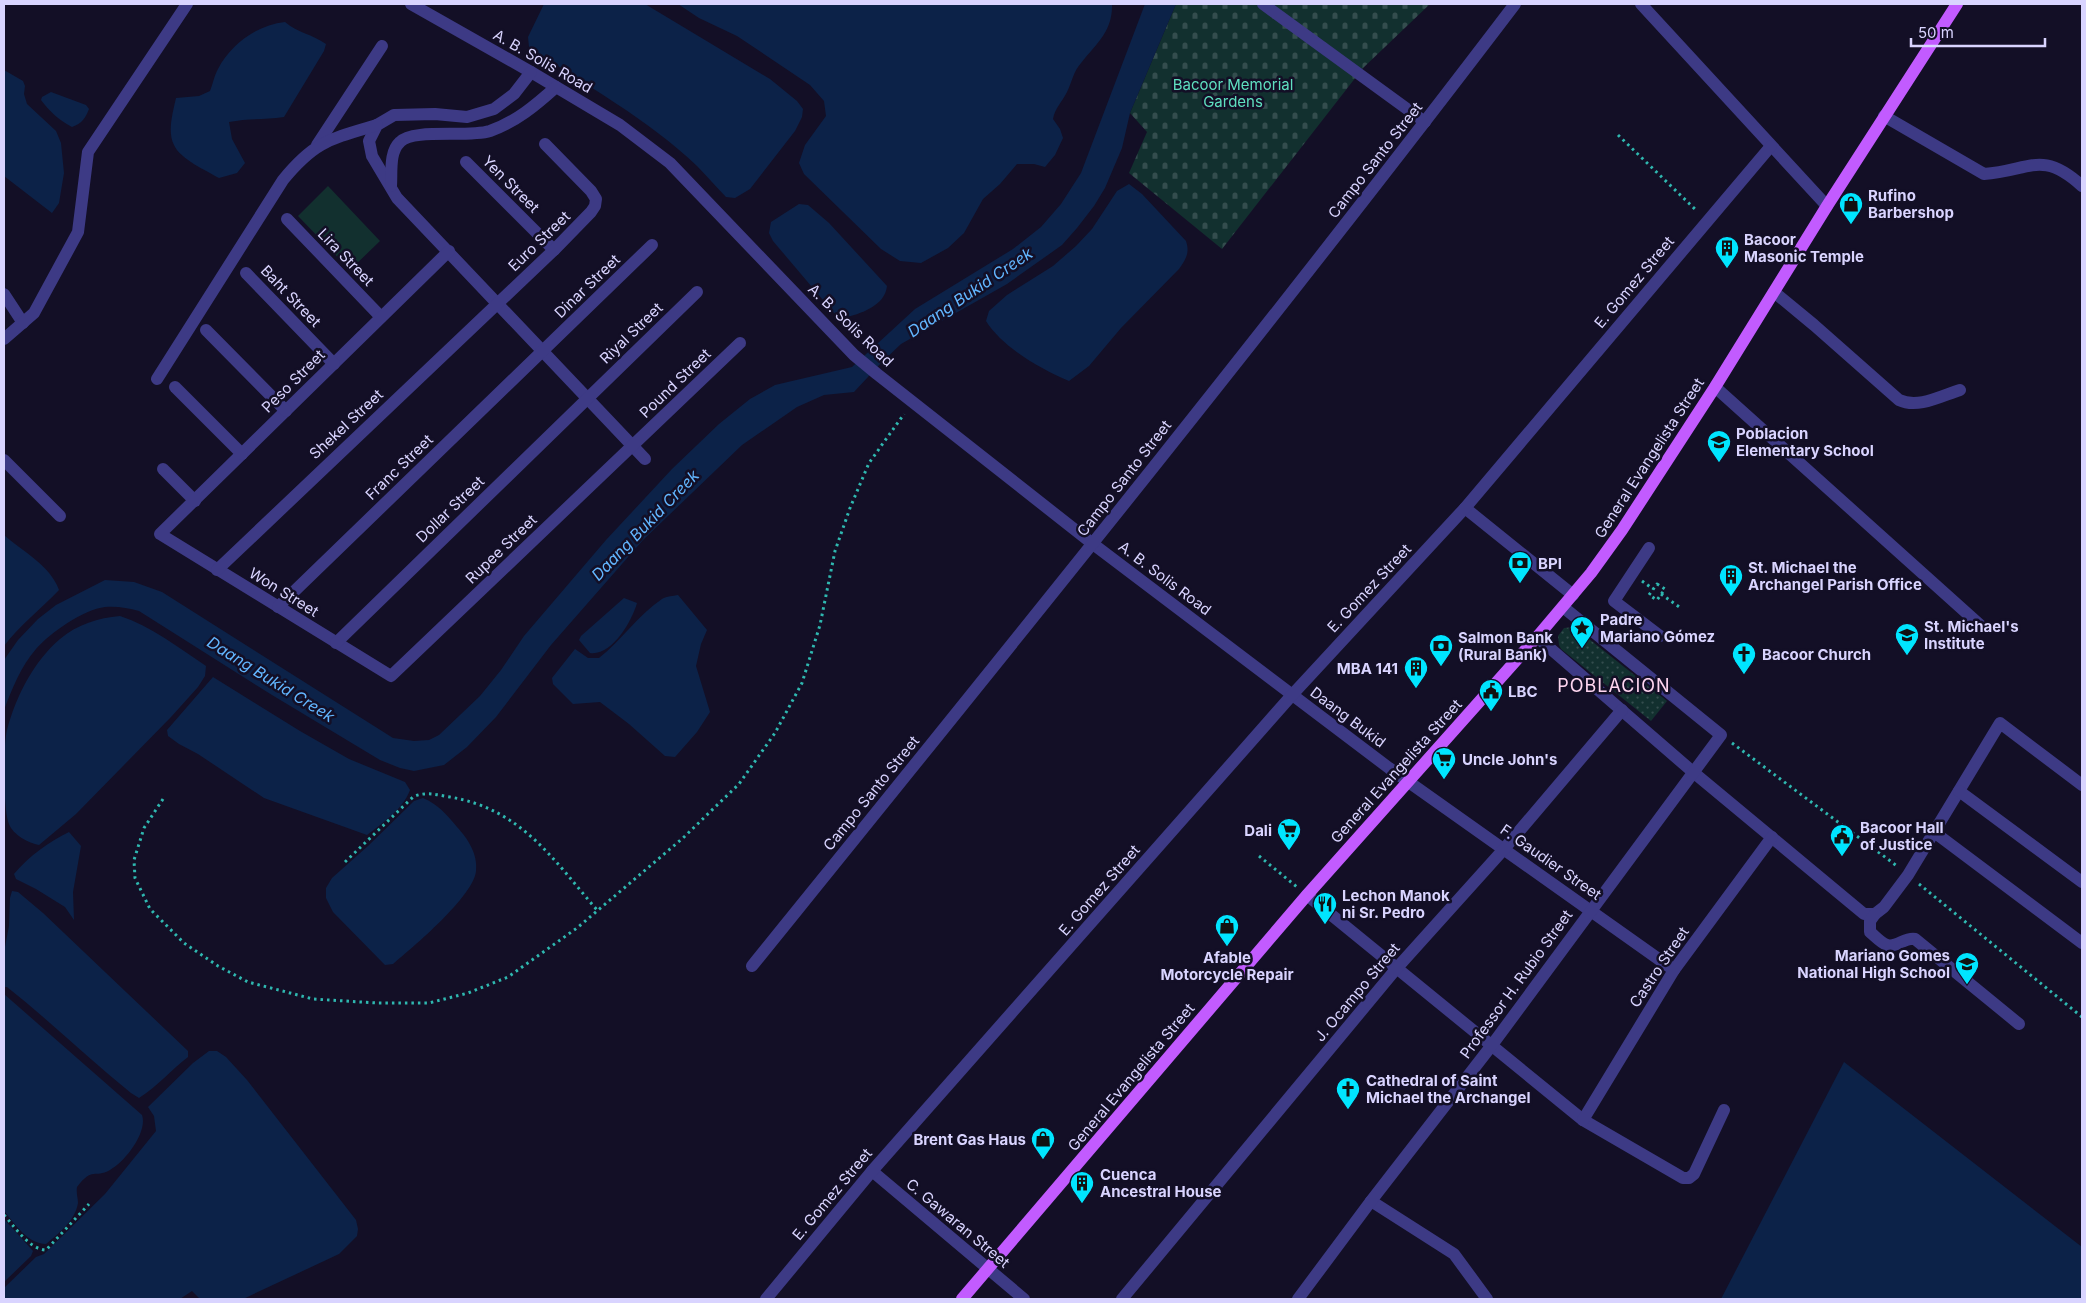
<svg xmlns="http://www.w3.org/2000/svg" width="2086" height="1303" viewBox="0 0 2086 1303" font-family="Inter,sans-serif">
<defs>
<pattern id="cemetery-stones" width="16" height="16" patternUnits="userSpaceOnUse" patternTransform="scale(1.25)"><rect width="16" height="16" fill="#12302f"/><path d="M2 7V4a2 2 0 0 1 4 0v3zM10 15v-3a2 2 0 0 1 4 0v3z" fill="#344d4e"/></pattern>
<pattern id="park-dots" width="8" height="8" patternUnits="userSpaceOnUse" patternTransform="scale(1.25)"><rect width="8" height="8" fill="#12302f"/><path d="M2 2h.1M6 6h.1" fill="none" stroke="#344d4e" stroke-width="1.8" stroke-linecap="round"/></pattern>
</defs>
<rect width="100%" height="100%" fill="#130f26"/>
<!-- cemetery -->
<polygon fill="url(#cemetery-stones)" points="1176,4 1430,4 1363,68 1222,249 1129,173 1147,132 1130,113"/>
<!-- park -->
<polygon fill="url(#park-dots)" points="1574,627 1667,701 1651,721 1561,649 1559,645 1558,636 1564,628"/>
<!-- garden -->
<polygon fill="#12302f" points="328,186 380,241 350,270 298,216"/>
<!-- water -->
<g fill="#0c2248">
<path d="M544,4h101l125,75 27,22 6,8 -1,8 -7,14 -45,58 -15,9 -9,-1c-10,-10 -19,-21 -29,-31 -49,-47 -112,-81 -168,-119l-1,-10z"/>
<path d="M678,4h434c1,29 -18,41 -34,63 -5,7 -7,17 -11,25 -5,10 -12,16 -14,27l7,10 3,9 -8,17 -10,12 -11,-3h-17l-17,20 -17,15 -19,34 -16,15 -27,15 -21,-2 -19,-12 -77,-75 -5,-11 6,-18 21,-29 -2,-15 -14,-16 -73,-49 -38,-18z"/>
<path d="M1145,4h31l-46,109 -8,35 -17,40 -11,18 -17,22 -15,17 -55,39 -106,60 -20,19 -27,29 -30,3 -27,12 -55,38 -99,95 -92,105 -55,72 -29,30 -23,18 -30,6 -14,-3 -20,-8 -108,-65 -133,-84c-11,-3 -22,-5 -34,-4 -21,2 -55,26 -69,42 -15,17 -24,40 -32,61v-50l14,-20 20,-21 18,-14 49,-25 29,2 28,10 231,146 21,3 15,-1 10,-5 41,-39 21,-26 23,-34 82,-96 66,-71 47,-45 31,-25 25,-14 77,-18 63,-58 98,-60 28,-22 20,-23 20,-31z"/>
<path d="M285,22c13,11 27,12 41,22l-2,7 -40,66c-19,3 -36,1 -55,5l3,17 13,24 -8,10 -18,5c-12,-7 -39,-19 -45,-33 -7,-13 -1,-33 2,-47l23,-2 11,-5c3,-7 4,-15 8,-22 13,-25 39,-44 67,-47z"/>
<polygon points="4,70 23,81 25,86 24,94 27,104 56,131 61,143 64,173 59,203 52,213 4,176"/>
<path d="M51,92l35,13 3,4c-4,10 -7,14 -17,18 -12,-6 -23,-16 -31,-27l1,-3z"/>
<path d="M1129,184l13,10 44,47c4,12 0,18 -7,28l-58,59 -32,38 -20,15c-28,-12 -66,-33 -83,-60l3,-10 18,-16 46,-29 23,-20 16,-17 25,-38z"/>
<path d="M799,204l9,1 21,18 58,63c-2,20 -27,28 -44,32l-9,-5 -61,-72 -4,-8 2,-11z"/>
<path d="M4,535c18,16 47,31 55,55 -18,19 -39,35 -55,56z"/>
<path d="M678,595l29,35 -6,14 -5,22 14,46 -13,20 -22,25 -10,-1 -36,-32 -29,-22 -27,2 -20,-20 -1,-6 23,-29 13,9h11c22,-17 40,-44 63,-59 5,-3 11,-3 16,-4z"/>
<path d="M624,598l13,5c-5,18 -25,53 -47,50l-11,-13 2,-4z"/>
<path d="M120,616c31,10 59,32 86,50l-1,10 -7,11 -27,30 -95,97 -37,31c-10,-2 -26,-10 -30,-21 -6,-14 -6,-79 -2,-94 9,-34 27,-69 53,-91 18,-15 38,-21 60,-23z"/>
<path d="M213,677l87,54 49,28 56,23 5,8c-7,19 -27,33 -43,45l-103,-37 -66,-44 -19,-10 -11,-8 -1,-6z"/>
<path d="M423,798c15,6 24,17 34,29 11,12 21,27 19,44 -2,25 -64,77 -83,93l-8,1 -52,-53 -7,-14v-10l6,-10 36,-32 46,-45z"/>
<path d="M69,832l12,14 -8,46 1,28 -9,-13 -29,-18 -20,-10 -2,-5c14,-17 36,-33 55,-42z"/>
<path d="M12,891l6,1 25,21 145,138v6c-17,13 -31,30 -49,41l-8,-5c-42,-34 -81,-72 -124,-106h-3v-35l5,-26 1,-28z"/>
<path d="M4,994l138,121c6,17 -17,47 -32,55 -16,9 -17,-4 -33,17 -1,6 1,11 1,16 -3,18 -19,30 -32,41 -18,0 -31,-20 -42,-33z"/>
<polygon points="209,1051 217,1051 226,1057 247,1080 356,1220 358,1229 357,1236 339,1254 243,1299 200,1299 192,1291 180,1299 4,1299 4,1288 36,1257 44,1254 105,1194 156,1131 154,1116 148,1107 193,1063"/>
<polygon points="1844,1062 2082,1247 2082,1299 1721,1299"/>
<polygon points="4,1219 33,1251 31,1256 4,1282"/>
</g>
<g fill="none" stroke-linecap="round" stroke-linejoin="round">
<!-- path -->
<g stroke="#2fb8b0" stroke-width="3" stroke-dasharray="2.5 4" stroke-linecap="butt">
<polyline points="1618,135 1697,211"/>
<polyline points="1642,581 1653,589"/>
<polygon points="1657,584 1665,589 1657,600 1649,595"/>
<polyline points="1661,594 1682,609"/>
<polyline points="1732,743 1897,866"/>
<polyline points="163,799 144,828 134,860 135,878 150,909 184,943 218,966 248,982 313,999 377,1003 429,1003 468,993 508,977 577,928 683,838 739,784 775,733 802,683 820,625 835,551 850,508 869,463 904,414"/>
<polyline points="1259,856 1297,887"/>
<path d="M345,862l68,-65c12,-6 24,-2 37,0 71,12 103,62 147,113"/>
<polyline points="1919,884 2082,1017"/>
<path d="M4,1215c10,11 26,35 42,35l43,-46"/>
</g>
<!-- minor -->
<g stroke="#3d3a85" stroke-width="12">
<polyline points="411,4 531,72 620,125 670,163 854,355 877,374 1093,544 1389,768 1674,970"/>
<polyline points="1263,4 1425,122"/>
<polyline points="1641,4 1827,206"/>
<polyline points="531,72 514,94 494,109 467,117 435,114 394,115 377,125 369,141 372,156 397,198 645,459"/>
<path d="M1884,116l100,58c46,-3 57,-25 98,12"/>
<polyline points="317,145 382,46"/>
<polyline points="466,162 554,250"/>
<path d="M391,186c1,-14 -2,-34 9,-44 13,-14 68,-4 90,-11 26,-9 46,-26 66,-44"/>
<polyline points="287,219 381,317"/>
<polyline points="449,251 160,534 391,676 740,343"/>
<polyline points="246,273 334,364"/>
<path d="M1774,292l40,33 85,75c19,9 42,-4 61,-10"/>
<polyline points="4,294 23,323"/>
<polyline points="206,330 286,411"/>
<polyline points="4,339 34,313 78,232 88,152 187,4"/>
<path d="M157,379l126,-199c32,-39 47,-41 94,-55"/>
<polyline points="175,387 242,454"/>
<polyline points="1715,387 1980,625"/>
<polyline points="4,460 60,516"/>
<polyline points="163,469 195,501"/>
<polyline points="1465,508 1573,595"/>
<polyline points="1649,548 1614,601 1660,636"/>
<polyline points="217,570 554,250 591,212 595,206 596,199 591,191 545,144"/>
<polyline points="278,607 652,245"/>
<polyline points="1537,637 1693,772 1864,914 1875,914 1884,907 1908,875 2000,723 2082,785"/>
<polyline points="336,643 697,292"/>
<polyline points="1959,791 2082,882"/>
<polyline points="1934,832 2082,943"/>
<polyline points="1307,895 1583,1120 1683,1178 1689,1178 1694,1174 1724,1110"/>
<path d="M1875,914l-5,7v11c5,4 11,11 17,13 9,3 18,-8 28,-6l104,85"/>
<path d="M752,966c257,-318 515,-636 763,-962"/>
<polyline points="1583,1120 1674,970 1772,837"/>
<polyline points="872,1171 1024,1299"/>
<polyline points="1371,1201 1454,1254 1487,1299"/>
<polyline points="766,1299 872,1171 1292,695 1465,508 1771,146"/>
<polyline points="1122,1299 1396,969 1504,849 1622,710"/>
<polyline points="1298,1299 1371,1201 1492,1045 1721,735 1563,607"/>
</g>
<!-- major -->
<polyline stroke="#c25bff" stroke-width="12" points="962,1299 1307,895 1537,637 1591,573 1622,530 1715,387 1827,206 1957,4"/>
</g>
<!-- icons -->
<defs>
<g id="shop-pin" transform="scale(1.25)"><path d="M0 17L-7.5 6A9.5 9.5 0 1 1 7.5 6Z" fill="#00e5ff" stroke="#130f26"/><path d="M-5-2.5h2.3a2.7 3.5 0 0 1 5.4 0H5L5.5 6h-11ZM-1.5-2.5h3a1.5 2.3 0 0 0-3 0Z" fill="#111"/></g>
<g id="building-pin" transform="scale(1.25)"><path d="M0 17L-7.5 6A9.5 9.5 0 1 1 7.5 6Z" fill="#00e5ff" stroke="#130f26"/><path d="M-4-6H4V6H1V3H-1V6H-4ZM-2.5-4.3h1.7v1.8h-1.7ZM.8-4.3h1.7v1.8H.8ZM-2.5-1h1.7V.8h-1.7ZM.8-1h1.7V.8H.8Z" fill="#111"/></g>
<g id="school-pin" transform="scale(1.25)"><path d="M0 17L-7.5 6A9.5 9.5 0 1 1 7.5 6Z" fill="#00e5ff" stroke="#130f26"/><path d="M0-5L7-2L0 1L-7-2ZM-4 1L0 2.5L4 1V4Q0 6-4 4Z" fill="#111"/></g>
<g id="bank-pin" transform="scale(1.25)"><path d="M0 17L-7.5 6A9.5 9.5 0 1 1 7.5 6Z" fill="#00e5ff" stroke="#130f26"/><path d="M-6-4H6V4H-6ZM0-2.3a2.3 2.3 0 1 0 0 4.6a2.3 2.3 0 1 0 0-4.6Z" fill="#111"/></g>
<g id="sight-pin" transform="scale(1.25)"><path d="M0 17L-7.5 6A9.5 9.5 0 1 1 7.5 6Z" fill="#00e5ff" stroke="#130f26"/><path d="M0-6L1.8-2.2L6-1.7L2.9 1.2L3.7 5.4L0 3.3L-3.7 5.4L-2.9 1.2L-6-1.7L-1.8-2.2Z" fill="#111"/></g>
<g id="church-pin" transform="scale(1.25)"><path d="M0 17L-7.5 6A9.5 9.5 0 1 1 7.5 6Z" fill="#00e5ff" stroke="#130f26"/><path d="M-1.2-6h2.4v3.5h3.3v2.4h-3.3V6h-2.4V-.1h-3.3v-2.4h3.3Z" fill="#111"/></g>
<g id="civic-pin" transform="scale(1.25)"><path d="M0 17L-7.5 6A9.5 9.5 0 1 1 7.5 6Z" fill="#00e5ff" stroke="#130f26"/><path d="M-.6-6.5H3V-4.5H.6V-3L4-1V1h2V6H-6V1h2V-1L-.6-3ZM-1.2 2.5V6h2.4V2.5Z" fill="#111"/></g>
<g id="supermarket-pin" transform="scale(1.25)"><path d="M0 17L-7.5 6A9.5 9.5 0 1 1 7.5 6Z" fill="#00e5ff" stroke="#130f26"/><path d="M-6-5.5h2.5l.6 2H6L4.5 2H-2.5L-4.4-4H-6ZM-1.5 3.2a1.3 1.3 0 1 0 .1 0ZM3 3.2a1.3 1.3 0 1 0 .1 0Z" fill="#111"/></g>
<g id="restaurant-pin" transform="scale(1.25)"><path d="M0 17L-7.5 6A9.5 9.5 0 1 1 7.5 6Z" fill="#00e5ff" stroke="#130f26"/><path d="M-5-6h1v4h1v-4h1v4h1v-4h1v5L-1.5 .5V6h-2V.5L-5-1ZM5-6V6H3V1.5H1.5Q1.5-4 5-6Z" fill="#111"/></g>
</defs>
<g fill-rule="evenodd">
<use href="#shop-pin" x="1851" y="204"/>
<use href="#building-pin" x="1727" y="248"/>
<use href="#school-pin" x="1719" y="442"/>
<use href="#bank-pin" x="1520" y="563"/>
<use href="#building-pin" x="1731" y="576"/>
<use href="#sight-pin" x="1582" y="628"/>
<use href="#school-pin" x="1907" y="635"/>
<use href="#bank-pin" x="1441" y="646"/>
<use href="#church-pin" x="1744" y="654"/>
<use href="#building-pin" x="1416" y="668"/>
<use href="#civic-pin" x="1491" y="691"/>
<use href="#supermarket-pin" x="1444" y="759"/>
<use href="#supermarket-pin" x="1289" y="830"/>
<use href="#civic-pin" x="1842" y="836"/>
<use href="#restaurant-pin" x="1325" y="904"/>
<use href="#shop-pin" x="1227" y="926"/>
<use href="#school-pin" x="1967" y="964"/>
<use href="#church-pin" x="1348" y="1089"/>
<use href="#shop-pin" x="1043" y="1139"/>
<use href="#building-pin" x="1082" y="1183"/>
</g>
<g text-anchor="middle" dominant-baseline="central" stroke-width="5" stroke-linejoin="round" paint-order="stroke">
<!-- street labels -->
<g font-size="15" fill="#d9d4ff" stroke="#130f26">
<text transform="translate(543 61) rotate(30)">A. B. Solis Road</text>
<text transform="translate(1375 160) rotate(-52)">Campo Santo Street</text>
<text transform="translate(511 184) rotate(45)">Yen Street</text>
<text transform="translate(539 241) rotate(-44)">Euro Street</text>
<text transform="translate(346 257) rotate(46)">Lira Street</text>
<text transform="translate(1634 282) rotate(-50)">E. Gomez Street</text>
<text transform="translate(587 286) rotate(-44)">Dinar Street</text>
<text transform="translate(291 296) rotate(46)">Baht Street</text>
<text transform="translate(851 325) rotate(44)">A. B. Solis Road</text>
<text transform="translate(631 333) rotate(-44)">Riyal Street</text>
<text transform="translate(293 381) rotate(-45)">Peso Street</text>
<text transform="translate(675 383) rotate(-44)">Pound Street</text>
<text transform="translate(346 424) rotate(-43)">Shekel Street</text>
<text transform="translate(1649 458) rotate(-57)">General Evangelista Street</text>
<text transform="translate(399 467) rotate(-44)">Franc Street</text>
<text transform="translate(1124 478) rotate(-52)">Campo Santo Street</text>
<text transform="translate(450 509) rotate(-44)">Dollar Street</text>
<text transform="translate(501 549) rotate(-44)">Rupee Street</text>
<text transform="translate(1165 578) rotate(37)">A. B. Solis Road</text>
<text transform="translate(1369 588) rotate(-47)">E. Gomez Street</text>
<text transform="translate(284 592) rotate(32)">Won Street</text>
<text transform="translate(1348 717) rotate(37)">Daang Bukid</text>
<text transform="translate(1396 771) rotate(-48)">General Evangelista Street</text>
<text transform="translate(871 793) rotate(-51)">Campo Santo Street</text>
<text transform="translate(1551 862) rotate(35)">F. Gaudier Street</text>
<text transform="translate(1099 890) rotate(-49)">E. Gomez Street</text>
<text transform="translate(1659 967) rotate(-56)">Castro Street</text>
<text transform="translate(1516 984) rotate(-54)">Professor H. Rubio Street</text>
<text transform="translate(1357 992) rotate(-50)">J. Ocampo Street</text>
<text transform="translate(1131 1077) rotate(-50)">General Evangelista Street</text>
<text transform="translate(832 1194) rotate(-50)">E. Gomez Street</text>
<text transform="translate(958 1223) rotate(40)">C. Gawaran Street</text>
</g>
<!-- park labels -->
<g font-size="15" fill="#5fe0c0" stroke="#130f26">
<text x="1233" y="84">Bacoor Memorial<tspan x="1233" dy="17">Gardens</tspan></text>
</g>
<!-- poi labels -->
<g font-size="15" font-weight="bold" fill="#d9d4ff" stroke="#130f26" text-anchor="start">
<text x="1868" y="195">Rufino<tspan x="1868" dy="17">Barbershop</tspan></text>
<text x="1744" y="239">Bacoor<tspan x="1744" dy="17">Masonic Temple</tspan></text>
<text x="1736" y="433">Poblacion<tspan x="1736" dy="17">Elementary School</tspan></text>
<text x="1538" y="563">BPI</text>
<text x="1748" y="567">St. Michael the<tspan x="1748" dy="17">Archangel Parish Office</tspan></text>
<text x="1600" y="619">Padre<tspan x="1600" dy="17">Mariano Gómez</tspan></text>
<text x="1924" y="626">St. Michael's<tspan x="1924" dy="17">Institute</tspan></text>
<text x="1458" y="637">Salmon Bank<tspan x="1458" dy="17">(Rural Bank)</tspan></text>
<text x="1762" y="654">Bacoor Church</text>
<text x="1398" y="668" text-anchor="end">MBA 141</text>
<text x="1508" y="691">LBC</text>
<text x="1462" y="759">Uncle John's</text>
<text x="1860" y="827">Bacoor Hall<tspan x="1860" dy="17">of Justice</tspan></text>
<text x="1272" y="830" text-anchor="end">Dali</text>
<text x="1342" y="895">Lechon Manok<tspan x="1342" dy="17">ni Sr. Pedro</tspan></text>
<text x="1950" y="955" text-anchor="end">Mariano Gomes<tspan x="1950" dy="17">National High School</tspan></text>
<text x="1227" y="957" text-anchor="middle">Afable<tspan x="1227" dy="17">Motorcycle Repair</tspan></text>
<text x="1366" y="1080">Cathedral of Saint<tspan x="1366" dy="17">Michael the Archangel</tspan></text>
<text x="1026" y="1139" text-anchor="end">Brent Gas Haus</text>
<text x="1100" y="1174">Cuenca<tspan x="1100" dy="17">Ancestral House</tspan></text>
</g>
<!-- water labels -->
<g font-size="16" font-style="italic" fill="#62b6ff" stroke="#130f26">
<text transform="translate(970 292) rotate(-34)">Daang Bukid Creek</text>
<text transform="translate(645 525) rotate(-46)">Daang Bukid Creek</text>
<text transform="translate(271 679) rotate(32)">Daang Bukid Creek</text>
</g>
<!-- quarter labels -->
<g font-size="18" letter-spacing="1" fill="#ffd6f0" stroke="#130f26">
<text x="1614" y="685">POBLACION</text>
</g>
</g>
<!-- border -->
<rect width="2086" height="1303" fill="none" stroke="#d9d4ff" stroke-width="10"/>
<!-- scale -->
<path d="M1911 38v8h134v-8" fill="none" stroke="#d9d4ff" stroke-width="2.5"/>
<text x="1918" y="38" font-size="15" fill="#d9d4ff" stroke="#130f26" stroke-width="4" paint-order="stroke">50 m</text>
</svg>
